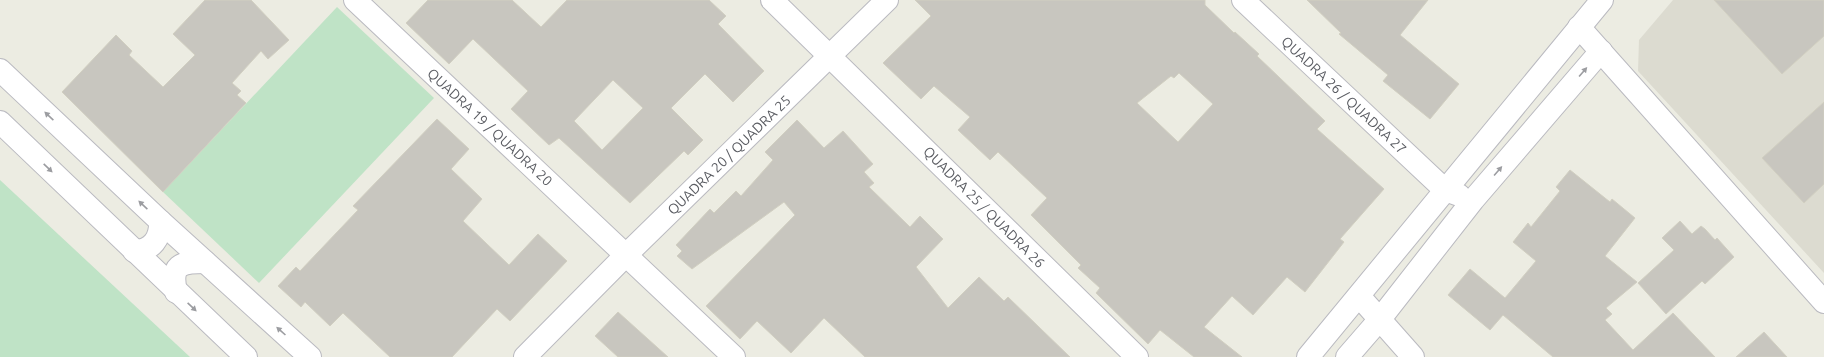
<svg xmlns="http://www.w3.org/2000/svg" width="1824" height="357" viewBox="0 0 1824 357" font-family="Ubuntu,sans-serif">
<rect width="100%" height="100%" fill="#ecece2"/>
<!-- education -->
<polygon fill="#dcdbd0" points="1673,0 1824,0 1824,273 1638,71 1639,40"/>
<!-- green -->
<g fill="#bfe3c6">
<polygon points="337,7 434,98 259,283 163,192"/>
<polygon points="0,180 190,357 0,357"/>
</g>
<!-- building -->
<g fill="#c8c6bf" stroke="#d1cfc1" fill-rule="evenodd">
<polygon points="205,0 251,0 289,40 268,59 261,51 232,83 241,91 237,95 246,103 163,192 62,92 116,35 132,51 129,55 163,87 195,55 173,34"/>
<path d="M428,0h84l29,27 26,-27h142l17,16 -8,8 46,47 -31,31 -28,-28 -34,34 32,32 -15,15 -4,-4 -54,52 -71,-65 -10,7 -38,-36 17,-18 -55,-52 -24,25 -43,-41zM613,80l30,28 -41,42 -28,-29z"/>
<path d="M915,0h290v5l29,28 1,-1 24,22 -2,2 68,65 -8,8 67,60 -44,50 4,3 -39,50 -18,-15 -34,38 -21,-19 -28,31 38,30h-48l-34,-27 -12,14 -52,-51 4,-5 -22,-20 3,-3 -50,-50 16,-17 -49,-46 -8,8 -32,-30 12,-13 -36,-31 -13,13 -38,-36 48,-47zM1179,73l34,31 -35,38 -41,-39 34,-27 3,2z"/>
<polygon points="1307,0 1428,0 1400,35 1459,84 1430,119 1383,81 1388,75 1339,34 1341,33"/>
<polygon points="1714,0 1824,0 1824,36 1782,74"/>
<polygon points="1824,102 1824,184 1804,203 1762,158"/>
<polygon points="437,119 469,149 451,169 482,199 463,221 509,265 538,234 567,261 510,321 497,309 452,357 390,357 343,313 330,326 305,302 301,307 278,286 296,267 300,271 358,210 353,206"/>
<polygon points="797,120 824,148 843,131 873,164 864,172 874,183 869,187 910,227 920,216 943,239 916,267 948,308 979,277 1004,301 1008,297 1070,357 865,357 824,318 791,353 757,321 740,339 706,306 795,215 784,202 692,269 677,256 682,251 676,245 710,209 714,213 736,191 741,196 773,160 765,152"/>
<polygon points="1570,170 1610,202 1612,199 1635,218 1605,256 1637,282 1606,308 1612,314 1605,320 1633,350 1673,313 1715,357 1553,357 1503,315 1490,330 1448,295 1470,269 1505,298 1536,261 1513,242 1528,223 1531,227 1560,191 1556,187"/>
<polygon points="1680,221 1692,234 1701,226 1705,229 1715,240 1717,238 1734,257 1705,284 1702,281 1666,314 1638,283 1674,250 1662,238"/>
<polygon points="618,312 668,357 618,357 595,336"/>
<polygon points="1764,332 1787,357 1736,357"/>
</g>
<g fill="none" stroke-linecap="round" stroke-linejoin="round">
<!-- minor casing -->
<g stroke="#babac0" stroke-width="24">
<g id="minor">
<polyline points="355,0 734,357"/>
<polyline points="772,0 1137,357"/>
<polyline points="1243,0 1445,190 1459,195"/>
<polyline points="1579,27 1824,302"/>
<polyline points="1359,296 1413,357"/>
<polyline points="525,357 626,255 887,0"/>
<polyline points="1308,357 1602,0"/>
<polyline points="1347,357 1380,319 1473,200 1601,51"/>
</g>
</g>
<!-- tertiary casing -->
<g stroke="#babac0" stroke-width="24">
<g id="tertiary">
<polyline points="0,70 160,221 310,357"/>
<polyline points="0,122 246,357"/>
<path d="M134,251c18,0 27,-13 26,-30"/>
<path d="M176,292c-6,-27 4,-30 29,-30"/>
</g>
</g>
<!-- minor -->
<use href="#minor" stroke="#fff" stroke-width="22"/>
<!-- tertiary -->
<use href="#tertiary" stroke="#fff" stroke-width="22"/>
</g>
<!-- one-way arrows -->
<defs><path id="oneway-solid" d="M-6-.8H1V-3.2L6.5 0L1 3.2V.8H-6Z"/></defs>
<g fill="#9c9da1">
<use href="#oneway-solid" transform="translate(1583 72) rotate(-49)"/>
<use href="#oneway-solid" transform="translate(49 116) rotate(-137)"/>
<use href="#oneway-solid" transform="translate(48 168) rotate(44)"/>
<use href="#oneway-solid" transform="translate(1498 171) rotate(-49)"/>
<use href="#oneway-solid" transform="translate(143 205) rotate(-137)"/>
<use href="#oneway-solid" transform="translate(192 307) rotate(43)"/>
<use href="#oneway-solid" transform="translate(281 331) rotate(-138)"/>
</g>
<g text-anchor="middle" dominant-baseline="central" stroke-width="4" stroke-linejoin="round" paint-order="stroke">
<!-- street labels -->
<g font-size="14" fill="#5a5c62" stroke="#fff">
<text transform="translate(1344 95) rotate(43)">QUADRA 26 / QUADRA 27</text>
<text transform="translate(490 127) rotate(43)">QUADRA 19 / QUADRA 20</text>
<text transform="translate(729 155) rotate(-44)">QUADRA 20 / QUADRA 25</text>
<text transform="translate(984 207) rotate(45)">QUADRA 25 / QUADRA 26</text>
</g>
</g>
</svg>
